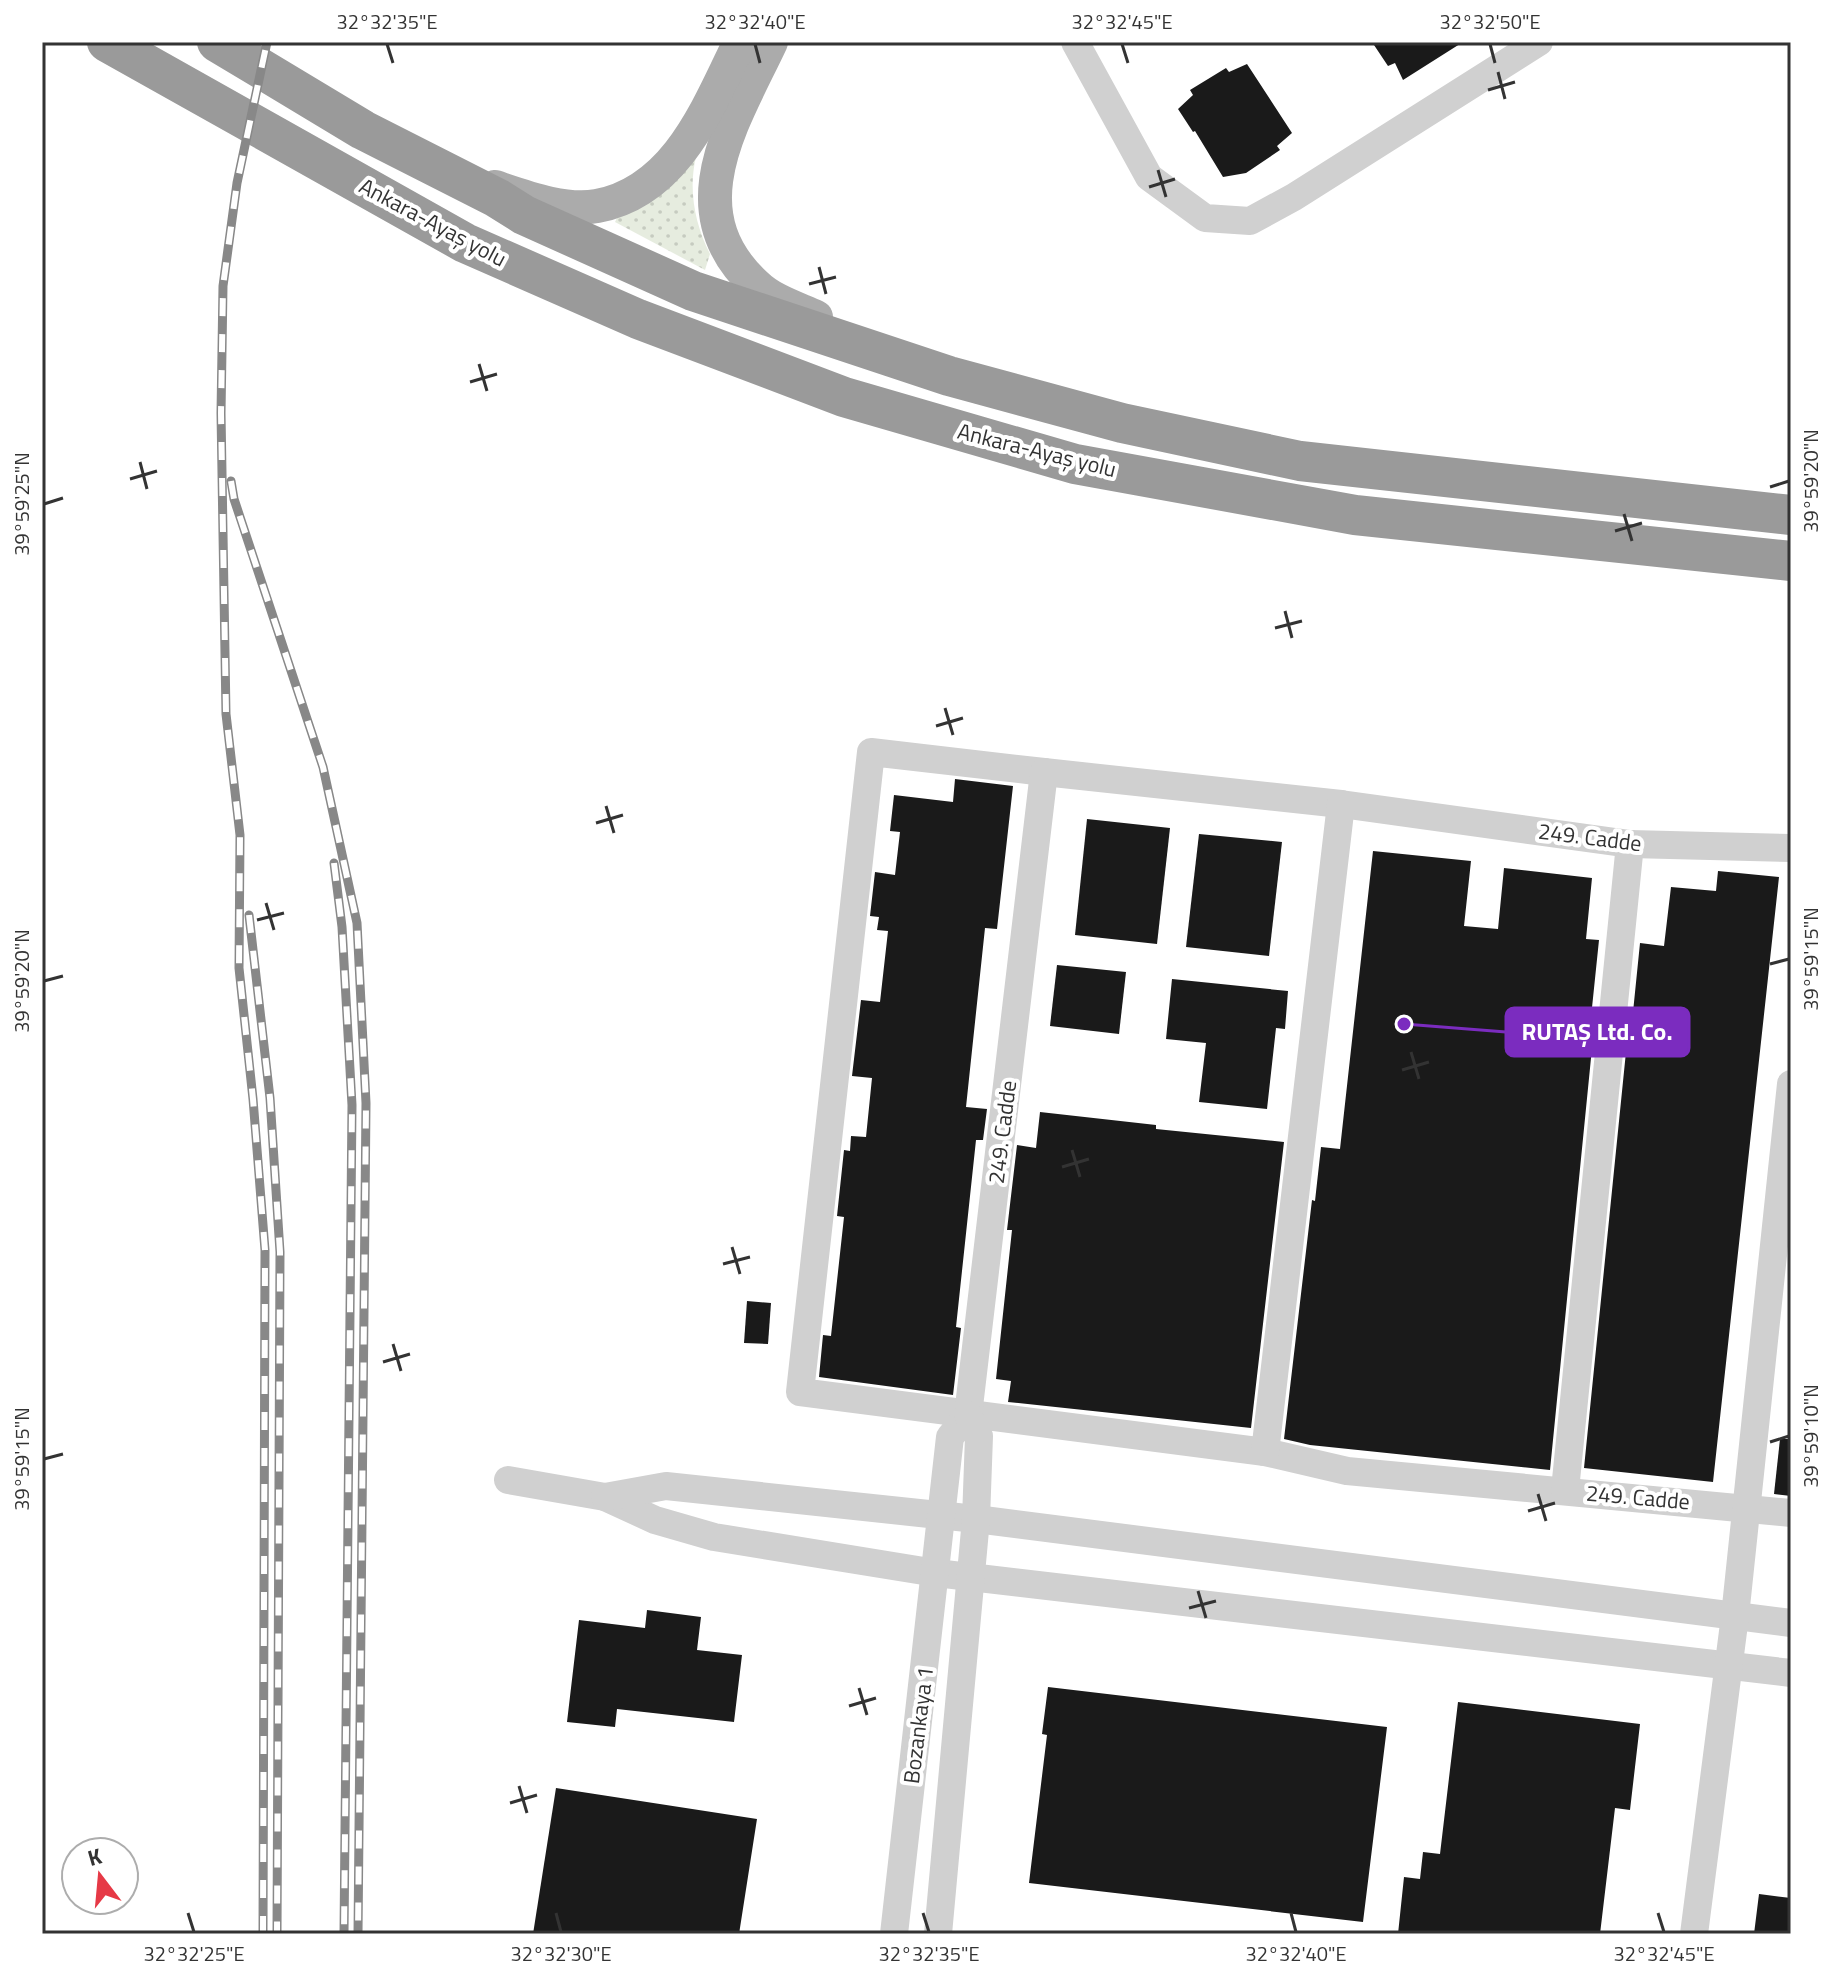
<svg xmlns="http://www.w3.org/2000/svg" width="1833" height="1976" viewBox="0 0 1833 1976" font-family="'Titillium Web',sans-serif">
<defs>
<pattern id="grass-dots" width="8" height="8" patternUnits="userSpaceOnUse" patternTransform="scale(2)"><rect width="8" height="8" fill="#e6ecdf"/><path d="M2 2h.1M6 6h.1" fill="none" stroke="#c6cbc0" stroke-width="1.8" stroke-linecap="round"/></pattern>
</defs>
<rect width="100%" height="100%" fill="#fff"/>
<!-- grass -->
<path fill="url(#grass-dots)" d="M696,157c-8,33 -1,67 14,97l-5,16 -90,-48 2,-4 26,-13z"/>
<!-- building -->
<g fill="#1a1a1a">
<polygon points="1372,42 1463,42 1403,80 1395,63 1388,66"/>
<polygon points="1247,64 1292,133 1277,146 1280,150 1246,173 1223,177 1195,131 1193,132 1178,109 1193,95 1190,90 1226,68 1229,72"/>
<polygon points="955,779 1013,786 997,929 985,928 966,1107 987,1109 983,1140 976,1140 956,1327 961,1328 953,1395 819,1377 823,1335 831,1336 844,1217 837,1216 844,1150 850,1151 851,1136 866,1137 872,1078 852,1076 861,1000 880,1002 888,931 877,930 879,917 870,916 875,872 895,875 900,832 890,831 894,795 953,802"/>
<polygon points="1087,819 1170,828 1157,944 1075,935"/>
<polygon points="1199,834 1282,842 1269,956 1186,947"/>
<polygon points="1373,851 1471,861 1464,926 1498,929 1504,868 1592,878 1586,939 1599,940 1590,1027 1594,1028 1550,1470 1310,1445 1284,1439 1312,1200 1315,1201 1321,1147 1340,1149"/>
<polygon points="1718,871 1779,877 1713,1482 1584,1468 1628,1032 1631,1032 1640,943 1664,946 1671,887 1716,891"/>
<polygon points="1057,965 1126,972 1119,1034 1050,1026"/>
<polygon points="1172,979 1288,991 1285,1029 1276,1028 1267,1109 1199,1102 1206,1043 1166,1039"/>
<polygon points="1040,1112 1156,1125 1156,1129 1284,1142 1251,1428 1008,1402 1011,1381 996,1379 1012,1230 1007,1230 1017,1145 1036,1148"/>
<polygon points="747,1301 771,1303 768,1344 744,1343"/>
<polygon points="1780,1439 1791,1439 1791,1496 1774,1494"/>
<polygon points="647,1610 701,1617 697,1650 742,1655 734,1722 617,1709 615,1727 567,1722 579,1620 645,1628"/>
<polygon points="1048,1687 1387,1727 1363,1922 1029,1883 1047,1735 1042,1734"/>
<polygon points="1458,1702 1640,1724 1630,1810 1615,1808 1600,1934 1398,1934 1404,1877 1420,1879 1423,1852 1440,1854"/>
<polygon points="556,1788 757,1819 739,1934 533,1934"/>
<polygon points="1759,1894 1791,1898 1791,1934 1754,1934"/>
</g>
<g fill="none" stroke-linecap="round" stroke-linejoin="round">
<!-- minor -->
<g stroke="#d0d0d0" stroke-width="28">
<polyline points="1075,42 1149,177 1205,218 1250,221 1294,197 1539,42"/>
<polyline points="1044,772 871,752 800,1392 1265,1452 1347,1471 1791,1513"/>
<polyline points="968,1415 1044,772 1341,804 1630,844 1791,848"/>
<polyline points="1265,1452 1341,804"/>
<polyline points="508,1480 605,1497 655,1520 714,1537 936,1573 1791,1673"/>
<polyline points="1565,1490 1630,844"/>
<polyline points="605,1497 666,1486 976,1519 1791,1623"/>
<polyline points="894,1934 950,1437 968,1415"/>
<polyline points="938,1934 976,1519 979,1436 968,1415"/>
<polyline points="1694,1934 1735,1616 1791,1084"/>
</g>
<!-- major -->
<g stroke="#ababab" stroke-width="34">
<path d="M771,42c-37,79 -97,168 -15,243 15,15 40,23 60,32"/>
<path d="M495,187c30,10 70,25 102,19 80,-15 111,-99 143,-164"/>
</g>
<!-- highway -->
<g stroke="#9a9a9a" stroke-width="40">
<polyline points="107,42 465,243 638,319 844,397 1075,464 1355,515 1791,561"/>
<polyline points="217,42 363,130 497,198 524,215 693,291 949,376 1122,423 1300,461 1791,515"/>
</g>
<!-- rail casing -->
<g stroke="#888" stroke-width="9">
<g id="rail">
<polyline points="231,481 234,499 323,767 357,923 366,1103 358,1934"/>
<polyline points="334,863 342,927 352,1105 344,1934"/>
<polyline points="249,915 270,1098 280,1252 277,1934"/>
<polyline points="263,1934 265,1250 253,1099 239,968 240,835 226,714 221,413 223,286 237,183 267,42"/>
</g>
</g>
<!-- rail -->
<use href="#rail" stroke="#fff" stroke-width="6" stroke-dasharray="18" stroke-linecap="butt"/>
</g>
<!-- ticks -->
<path fill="none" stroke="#333" stroke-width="3" d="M387,44l6,19M755,44l5,19M1122,44l6,19M1490,44l5,19M1498,72l7,27M1488,90l27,-8M1158,170l8,27M1149,187l26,-8M819,267l7,27M809,284l27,-7M479,364l8,27M470,382l27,-8M140,462l7,27M130,479l27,-8M1770,487l19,-6M44,504l19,-6M1624,514l8,27M1615,531l27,-8M1285,611l7,27M1275,628l27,-7M945,708l8,27M936,726l27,-8M606,806l8,27M596,823l27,-8M266,903l8,27M257,920l27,-7M1770,964l19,-5M44,981l19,-5M1411,1052l8,27M1402,1070l27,-8M1072,1150l8,27M1062,1167l27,-8M732,1247l8,27M723,1264l27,-7M393,1344l8,27M383,1362l27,-8M1770,1442l19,-6M44,1459l19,-5M1538,1494l8,27M1528,1511l27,-8M1198,1591l8,27M1189,1608l27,-7M859,1688l8,27M849,1706l27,-8M519,1786l8,27M510,1803l27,-8M188,1913l6,19M556,1913l5,19M923,1913l6,19M1291,1913l5,19M1658,1913l6,19"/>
<g text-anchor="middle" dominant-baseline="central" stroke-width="8" stroke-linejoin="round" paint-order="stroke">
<!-- street labels -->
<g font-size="22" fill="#333" stroke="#fff">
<text transform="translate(433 222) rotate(28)">Ankara-Ayaş yolu</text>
<text transform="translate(1037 450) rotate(14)">Ankara-Ayaş yolu</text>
<text transform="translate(1590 837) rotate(7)">249. Cadde</text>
<text transform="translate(1002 1132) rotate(-83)">249. Cadde</text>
<text transform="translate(1638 1497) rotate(5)">249. Cadde</text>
<text transform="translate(918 1725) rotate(-83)">Bozankaya 1</text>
</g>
</g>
<!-- callouts -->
<path fill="none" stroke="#7b2cbf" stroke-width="3" d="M1404 1024L1506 1032"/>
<circle fill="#7b2cbf" stroke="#fff" stroke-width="3" cx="1404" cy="1024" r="8"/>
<rect fill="#7b2cbf" stroke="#7b2cbf" stroke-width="3" x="1506" y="1008" width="183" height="48" rx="8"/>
<g font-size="24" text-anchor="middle" font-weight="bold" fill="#fff">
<text x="1597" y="1040">RUTAŞ Ltd. Co.</text>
</g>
<!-- border -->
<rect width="1833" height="1976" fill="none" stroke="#ffffff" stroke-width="88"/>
<!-- north arrow -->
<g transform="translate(100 1876) rotate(344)"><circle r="38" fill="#ffffff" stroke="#adadad" stroke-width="2"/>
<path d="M0-6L14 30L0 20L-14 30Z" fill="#e63946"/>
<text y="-12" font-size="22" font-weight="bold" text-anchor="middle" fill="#333333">K</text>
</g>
<rect x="44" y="44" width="1745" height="1888" fill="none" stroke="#333" stroke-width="3"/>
<g font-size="20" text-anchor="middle" fill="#333">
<text x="387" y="29">32°32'35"E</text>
<text x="755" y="29">32°32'40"E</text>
<text x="1122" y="29">32°32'45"E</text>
<text x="1490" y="29">32°32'50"E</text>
<text transform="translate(1811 481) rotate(-90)" y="7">39°59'20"N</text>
<text transform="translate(22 504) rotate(-90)" y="7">39°59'25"N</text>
<text transform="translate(1811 959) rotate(-90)" y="7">39°59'15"N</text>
<text transform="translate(22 981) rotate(-90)" y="7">39°59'20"N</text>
<text transform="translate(1811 1436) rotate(-90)" y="7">39°59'10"N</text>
<text transform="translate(22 1459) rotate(-90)" y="7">39°59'15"N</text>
<text x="194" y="1961">32°32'25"E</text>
<text x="561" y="1961">32°32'30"E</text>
<text x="929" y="1961">32°32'35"E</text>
<text x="1296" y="1961">32°32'40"E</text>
<text x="1664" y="1961">32°32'45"E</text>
</g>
</svg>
